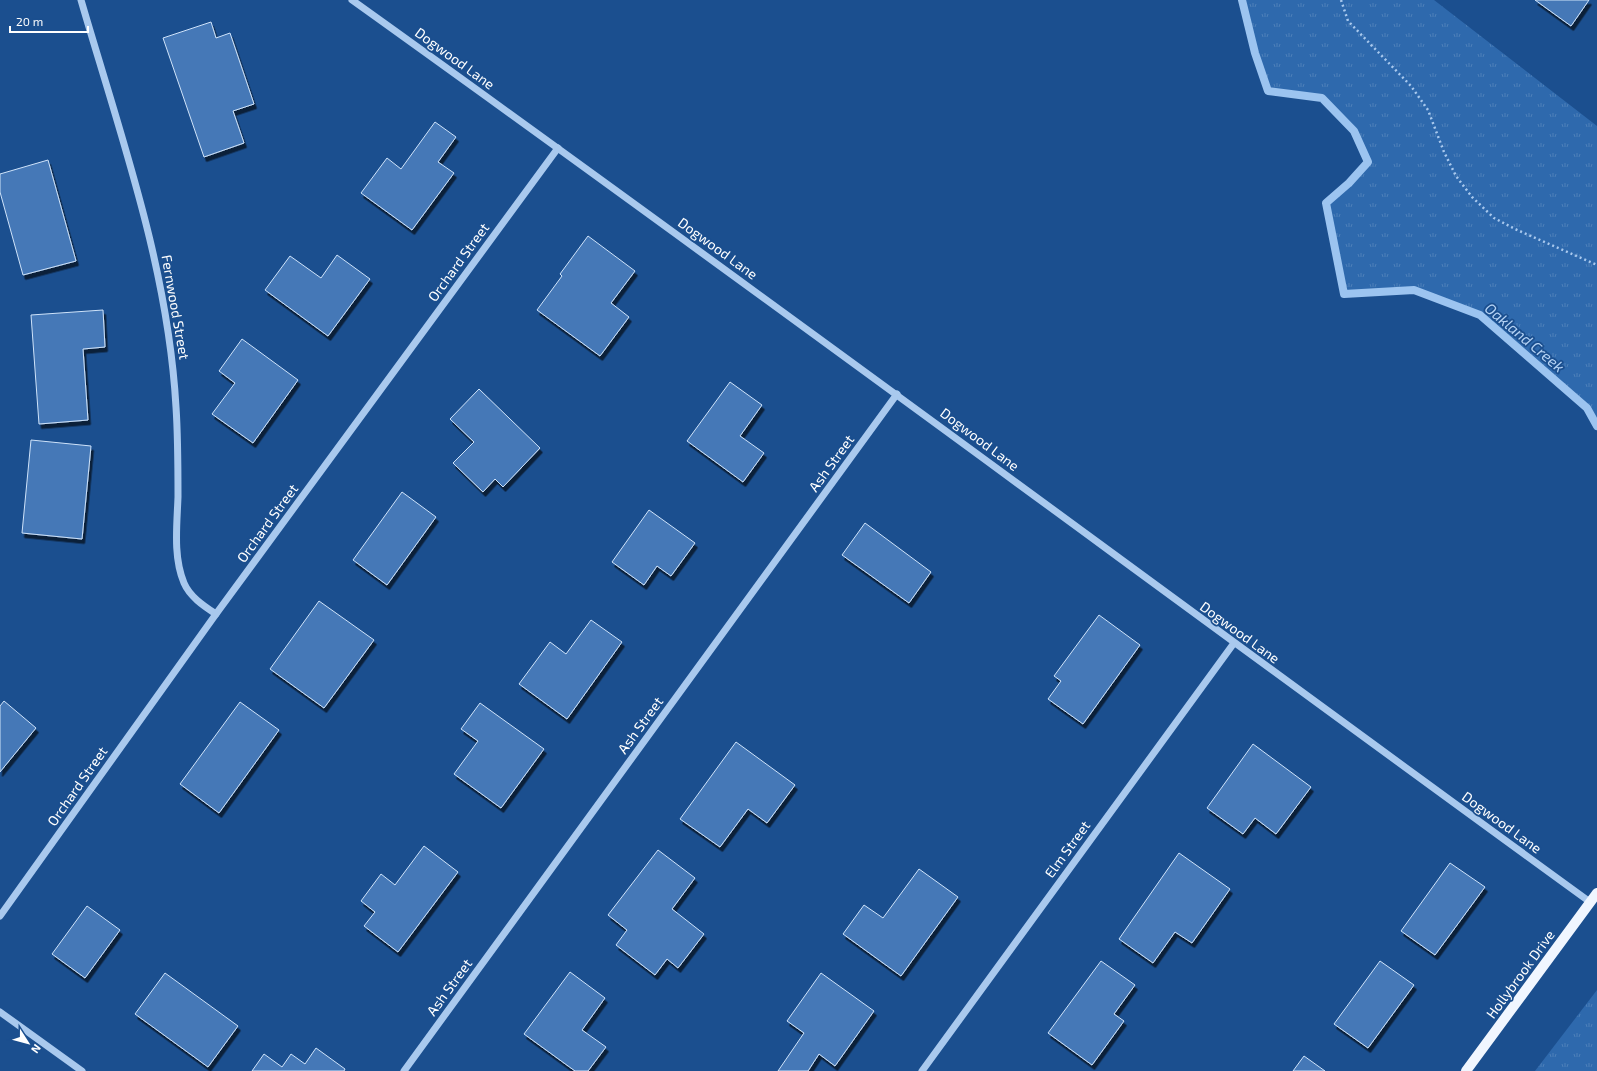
<svg xmlns="http://www.w3.org/2000/svg" width="1597" height="1071" viewBox="0 0 1597 1071" font-family="'Exo 2',sans-serif">
<defs>
<pattern id="park-tufts" width="24" height="20" patternUnits="userSpaceOnUse"><rect width="24" height="20" fill="#2e69ad"/><path d="M3 7l-1-3M5 7V3M7 7l1-3M15 17l-1-3M17 17v-4M19 17l1-3" fill="none" stroke="#4d80b9"/></pattern>
<filter id="shadow"><feDropShadow dx="2.5" dy="4.5" stdDeviation="0" flood-color="#0009"/></filter>
</defs>
<rect width="100%" height="100%" fill="#1b4f8f"/>
<!-- park -->
<g fill="url(#park-tufts)">
<polygon points="1243,0 1434,0 1597,126 1597,429 1587,408 1480,315 1414,290 1344,294 1326,203 1349,183 1368,162 1354,131 1322,98 1268,91"/>
<polygon points="1597,990 1597,1071 1535,1071"/>
</g>
<g fill="none" stroke-linecap="round" stroke-linejoin="round">
<!-- stream -->
<polyline stroke="#9cc4f0" stroke-width="8" points="1242,0 1255,53 1268,91 1322,98 1354,131 1368,162 1349,183 1326,203 1344,294 1414,290 1480,315 1587,408 1597,426"/>
</g>
<!-- building -->
<g fill="#4478b7" stroke="#cfe3fa" filter="url(#shadow)">
<polygon points="1535,0 1589,0 1571,26"/>
<polygon points="211,22 216,38 230,33 254,104 233,111 244,143 204,157 163,38"/>
<polygon points="435,122 456,137 438,162 454,173 412,230 361,193 387,158 401,169"/>
<polygon points="48,160 76,261 23,275 0,192 0,174"/>
<polygon points="588,236 635,271 611,303 629,317 600,356 537,310 562,276 560,274"/>
<polygon points="337,255 370,279 328,336 265,290 290,256 321,278"/>
<polygon points="103,310 105,347 83,349 88,420 39,424 31,315"/>
<polygon points="242,339 298,380 253,443 212,414 235,383 219,371"/>
<polygon points="730,382 762,405 740,436 764,453 743,482 687,441"/>
<polygon points="479,389 540,448 503,487 495,479 483,492 453,463 474,442 450,419"/>
<polygon points="31,440 91,446 82,539 22,533"/>
<polygon points="402,492 436,517 387,585 353,560"/>
<polygon points="649,510 695,543 671,576 657,566 644,585 612,562"/>
<polygon points="865,523 931,572 909,603 842,555"/>
<polygon points="319,601 374,640 324,708 270,669"/>
<polygon points="1099,615 1140,645 1083,724 1048,699 1061,681 1054,676"/>
<polygon points="591,620 622,642 567,719 519,684 550,642 566,654"/>
<polygon points="4,701 36,728 0,772 0,706"/>
<polygon points="240,702 279,730 219,813 180,784"/>
<polygon points="480,703 544,749 501,808 454,774 478,741 461,729"/>
<polygon points="736,742 795,785 767,823 748,809 720,847 680,819"/>
<polygon points="1253,744 1311,787 1276,834 1255,818 1243,834 1207,808"/>
<polygon points="424,846 458,872 398,952 364,926 375,912 361,901 381,874 395,885"/>
<polygon points="658,850 695,878 672,909 704,934 678,968 667,959 655,975 616,945 627,930 608,915"/>
<polygon points="1179,853 1230,889 1192,943 1175,932 1153,963 1119,939"/>
<polygon points="1450,863 1485,887 1435,955 1401,931"/>
<polygon points="919,869 958,897 901,976 843,934 864,905 883,918"/>
<polygon points="87,906 120,930 85,978 52,954"/>
<polygon points="1101,961 1135,985 1114,1014 1124,1021 1092,1065 1048,1033"/>
<polygon points="1380,961 1414,985 1368,1048 1334,1024"/>
<polygon points="570,972 605,998 582,1030 606,1047 588,1071 575,1071 524,1034"/>
<polygon points="165,973 238,1026 208,1067 135,1014"/>
<polygon points="821,973 874,1011 835,1066 819,1054 808,1071 778,1071 804,1033 787,1021"/>
<polygon points="316,1048 345,1069 344,1071 252,1071 264,1054 282,1067 291,1054 305,1064"/>
<polygon points="1304,1056 1325,1071 1293,1071"/>
</g>
<g fill="none" stroke-linecap="round" stroke-linejoin="round">
<!-- path -->
<polyline stroke="#a9c9ee" stroke-width="2.5" stroke-dasharray="2 3" stroke-linecap="butt" points="1341,0 1348,21 1411,86 1428,110 1444,152 1456,176 1472,197 1494,218 1515,229 1597,265"/>
<!-- minor -->
<g stroke="#a9c9ee" stroke-width="7">
<path d="M81,0c39,134 87,266 95,407 2,30 2,60 2,90 -1,28 -5,60 6,86 6,14 20,23 32,31"/>
<path d="M352,0c415,297 825,602 1238,902"/>
<polyline points="0,916 216,614 558,148"/>
<polyline points="0,1012 82,1071"/>
<polyline points="404,1071 897,394"/>
<polyline points="922,1071 1234,643"/>
</g>
<!-- major -->
<polyline stroke="#f0f6ff" stroke-width="10" points="1466,1071 1597,893"/>
</g>
<g text-anchor="middle" dominant-baseline="central" stroke-width="3.5" stroke-linejoin="round" paint-order="stroke">
<!-- street labels -->
<g font-size="14" fill="#fff" stroke="#1b4f8f">
<text transform="translate(455 58) rotate(36)">Dogwood Lane</text>
<text transform="translate(718 248) rotate(36)">Dogwood Lane</text>
<text transform="translate(458 262) rotate(-54)">Orchard Street</text>
<text transform="translate(176 307) rotate(80)">Fernwood Street</text>
<text transform="translate(980 439) rotate(37)">Dogwood Lane</text>
<text transform="translate(831 463) rotate(-54)">Ash Street</text>
<text transform="translate(267 523) rotate(-54)">Orchard Street</text>
<text transform="translate(1240 632) rotate(36)">Dogwood Lane</text>
<text transform="translate(640 725) rotate(-54)">Ash Street</text>
<text transform="translate(77 786) rotate(-55)">Orchard Street</text>
<text transform="translate(1502 822) rotate(36)">Dogwood Lane</text>
<text transform="translate(1067 849) rotate(-54)">Elm Street</text>
<text transform="translate(1520 974) rotate(-54)">Hollybrook Drive</text>
<text transform="translate(449 987) rotate(-54)">Ash Street</text>
</g>
<!-- water labels -->
<g font-size="15" font-style="italic" fill="#b5d3f5" stroke="#1b4f8f">
<text transform="translate(1525 337) rotate(40)">Oakland Creek</text>
</g>
</g>
<!-- north arrow -->
<g transform="translate(28 1043) rotate(126)" stroke="#1b4f8f" stroke-width="3" paint-order="stroke">
<path d="M0-3L7 15L0 10L-7 15Z" fill="#ffffff"/>
<text y="-6" font-size="11" font-weight="bold" text-anchor="middle" fill="#ffffff">N</text>
</g>
<!-- scale -->
<path d="M10 26v6h78v-6" fill="none" stroke="#ffffff" stroke-width="2"/>
<text x="16" y="26" font-size="12" fill="#ffffff" stroke="#1b4f8f" stroke-width="3" paint-order="stroke">20 m</text>
</svg>
